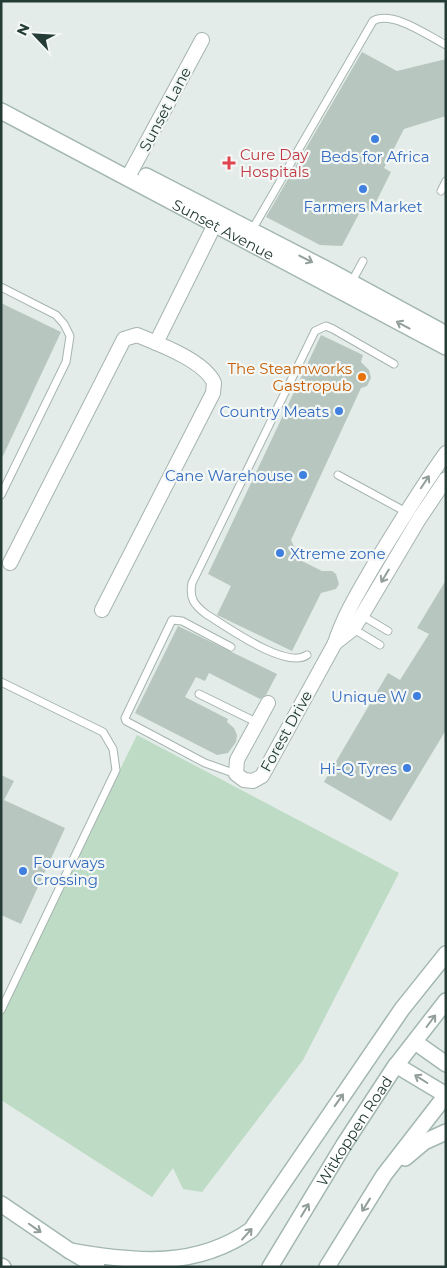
<svg xmlns="http://www.w3.org/2000/svg" width="447" height="1268" viewBox="0 0 447 1268" font-family="Montserrat,sans-serif">
<rect width="100%" height="100%" fill="#e3ece8"/>
<!-- green -->
<polygon fill="#bedbc5" points="137,735 399,873 303,1060 202,1192 183,1189 173,1168 152,1197 1,1100 1,1011"/>
<!-- building -->
<g fill="#b8c6c0">
<polygon points="362,52 397,71 446,59 446,116 404,129 384,168 391,172 371,212 362,208 342,246 320,245 266,217"/>
<polygon points="1,303 61,332 1,460"/>
<polygon points="321,335 363,355 361,362 369,370 371,378 367,386 361,388 291,540 300,560 322,571 332,571 336,574 339,584 336,589 321,593 292,651 217,615 231,586 208,574"/>
<polygon points="446,580 446,730 391,821 324,782 388,673 400,680 429,634 417,628"/>
<polygon points="178,626 277,674 266,695 260,699 209,673 205,681 196,677 185,697 228,719 227,722 234,728 237,735 236,742 228,753 217,755 135,713"/>
<polygon points="1,775 14,781 4,800 65,828 21,924 1,915"/>
</g>
<g fill="none" stroke-linecap="round" stroke-linejoin="round">
<!-- lane casing -->
<g stroke="#a6b4af" stroke-width="9">
<g id="lane">
<polyline points="441,191 446,181"/>
<path d="M252,230l121,-209c19,-11 54,14 73,24"/>
<polyline points="351,283 363,261"/>
<polyline points="1,287 56,315 64,324 70,336 66,362 1,495"/>
<polyline points="338,475 408,513"/>
<polyline points="361,615 388,631"/>
<polyline points="352,628 380,645"/>
<polyline points="231,647 182,621 172,620 125,718 126,721 205,763 236,774"/>
<path d="M307,655c-21,15 -81,-29 -101,-41 -12,-9 -17,-16 -14,-31l123,-252 11,-5 7,3 61,35"/>
<polyline points="1,682 103,732 113,749 116,770 1,1010"/>
<polyline points="199,694 258,723"/>
</g>
</g>
<!-- street casing -->
<g stroke="#a6b4af" stroke-width="16">
<g id="street">
<polyline points="128,177 202,40"/>
<polyline points="156,343 219,216"/>
<path d="M10,563l114,-224 13,-4c22,9 68,26 77,48l-1,10 -111,217"/>
<polyline points="335,643 353,629 362,615 419,519 446,479"/>
<path d="M268,703l-31,57 -1,14 8,6 9,1 9,-5 73,-133c9,-28 24,-52 39,-78 23,-38 46,-76 72,-112"/>
</g>
</g>
<!-- secondary casing -->
<g stroke="#a2b7af" stroke-width="18">
<g id="secondary">
<path id="s1" d="M1,111l445,236"/>
<polyline points="146,176 330,271 446,334"/>
<polyline points="415,1042 446,1064"/>
<polyline points="396,1065 446,1095"/>
<polyline points="405,1158 424,1142 446,1132"/>
<polyline points="1,1204 70,1251 97,1267"/>
<path d="M70,1251c67,12 127,17 181,-21l151,-221 44,-55"/>
<polyline points="1,1266 3,1267"/>
<path id="s2" d="M270,1267l75,-124 49,-75 52,-67"/>
<polyline points="327,1267 384,1175 446,1095"/>
</g>
</g>
<!-- lane -->
<use href="#lane" stroke="#fff" stroke-width="7"/>
<!-- street -->
<use href="#street" stroke="#fff" stroke-width="14"/>
<!-- secondary -->
<use href="#secondary" stroke="#fff" stroke-width="15"/>
</g>
<!-- one-way arrows -->
<defs><path id="oneway-shaft" d="M-6 0H5M1.5-3L5.5 0L1.5 3" fill="none" stroke-width="1.6" stroke-linecap="round" stroke-linejoin="round" transform="scale(1.25)"/></defs>
<g stroke="#929e9a">
<use href="#oneway-shaft" transform="translate(306 259) rotate(27)"/>
<use href="#oneway-shaft" transform="translate(403 325) rotate(-152)"/>
<use href="#oneway-shaft" transform="translate(425 482) rotate(-56)"/>
<use href="#oneway-shaft" transform="translate(385 576) rotate(121)"/>
<use href="#oneway-shaft" transform="translate(431 1021) rotate(-53)"/>
<use href="#oneway-shaft" transform="translate(421 1079) rotate(-148)"/>
<use href="#oneway-shaft" transform="translate(339 1100) rotate(-55)"/>
<use href="#oneway-shaft" transform="translate(366 1205) rotate(122)"/>
<use href="#oneway-shaft" transform="translate(305 1210) rotate(-59)"/>
<use href="#oneway-shaft" transform="translate(35 1228) rotate(35)"/>
<use href="#oneway-shaft" transform="translate(247 1234) rotate(-48)"/>
</g>
<!-- markers -->
<g fill="#3f7fe0" stroke="#f3f8f6" stroke-width="2">
<circle cx="375" cy="139" r="5"/>
<circle cx="363" cy="189" r="5"/>
<circle cx="339" cy="411" r="5"/>
<circle cx="303" cy="475" r="5"/>
<circle cx="280" cy="553" r="5"/>
<circle cx="417" cy="696" r="5"/>
<circle cx="407" cy="768" r="5"/>
<circle cx="23" cy="871" r="5"/>
</g>
<path fill="#e0444e" stroke="#f3f8f6" stroke-width="2" d="M226.5 155.5h5v5h5v5h-5v5h-5v-5h-5v-5h5z"/>
<circle fill="#e8710a" stroke="#f3f8f6" stroke-width="2" cx="362" cy="377" r="5"/>
<g text-anchor="middle" dominant-baseline="central" stroke-width="4.5" stroke-linejoin="round" paint-order="stroke">
<!-- street labels -->
<g font-size="15" fill="#243c35" stroke="#f3f8f6">
<text transform="translate(165 109) rotate(-62)">Sunset Lane</text>
<text stroke="none"><textPath href="#s1" startOffset="252">Sunset Avenue</textPath></text>
<text transform="translate(286 731) rotate(-61)">Forest Drive</text>
<text stroke="none"><textPath href="#s2" startOffset="160">Witkoppen Road</textPath></text>
</g>
<!-- health labels -->
<g font-size="15" fill="#be3a42" stroke="#f3f8f6" text-anchor="start">
<text x="240" y="154">Cure Day<tspan x="240" dy="17">Hospitals</tspan></text>
</g>
<!-- shop labels -->
<g font-size="15" fill="#366cbe" stroke="#f3f8f6" text-anchor="end">
<text x="375" y="156" text-anchor="middle">Beds for Africa</text>
<text x="363" y="206" text-anchor="middle">Farmers Market</text>
<text x="329" y="411">Country Meats</text>
<text x="293" y="475">Cane Warehouse</text>
<text x="290" y="553" text-anchor="start">Xtreme zone</text>
<text x="407" y="696">Unique W</text>
<text x="397" y="768">Hi-Q Tyres</text>
<text x="33" y="862" text-anchor="start">Fourways<tspan x="33" dy="17">Crossing</tspan></text>
</g>
<!-- food labels -->
<g font-size="15" fill="#c56008" stroke="#f3f8f6" text-anchor="end">
<text x="352" y="368">The Steamworks<tspan x="352" dy="17">Gastropub</tspan></text>
</g>
</g>
<!-- border -->
<rect width="447" height="1268" fill="none" stroke="#243c35" stroke-width="5"/>
<!-- north arrow -->
<g transform="translate(35 35) rotate(295)" stroke="#f3f8f6" stroke-width="4" paint-order="stroke">
<path d="M0-4L9 19L0 12L-9 19Z" fill="#243c35"/>
<text y="-8" font-size="14" font-weight="bold" text-anchor="middle" fill="#243c35">N</text>
</g>
</svg>
